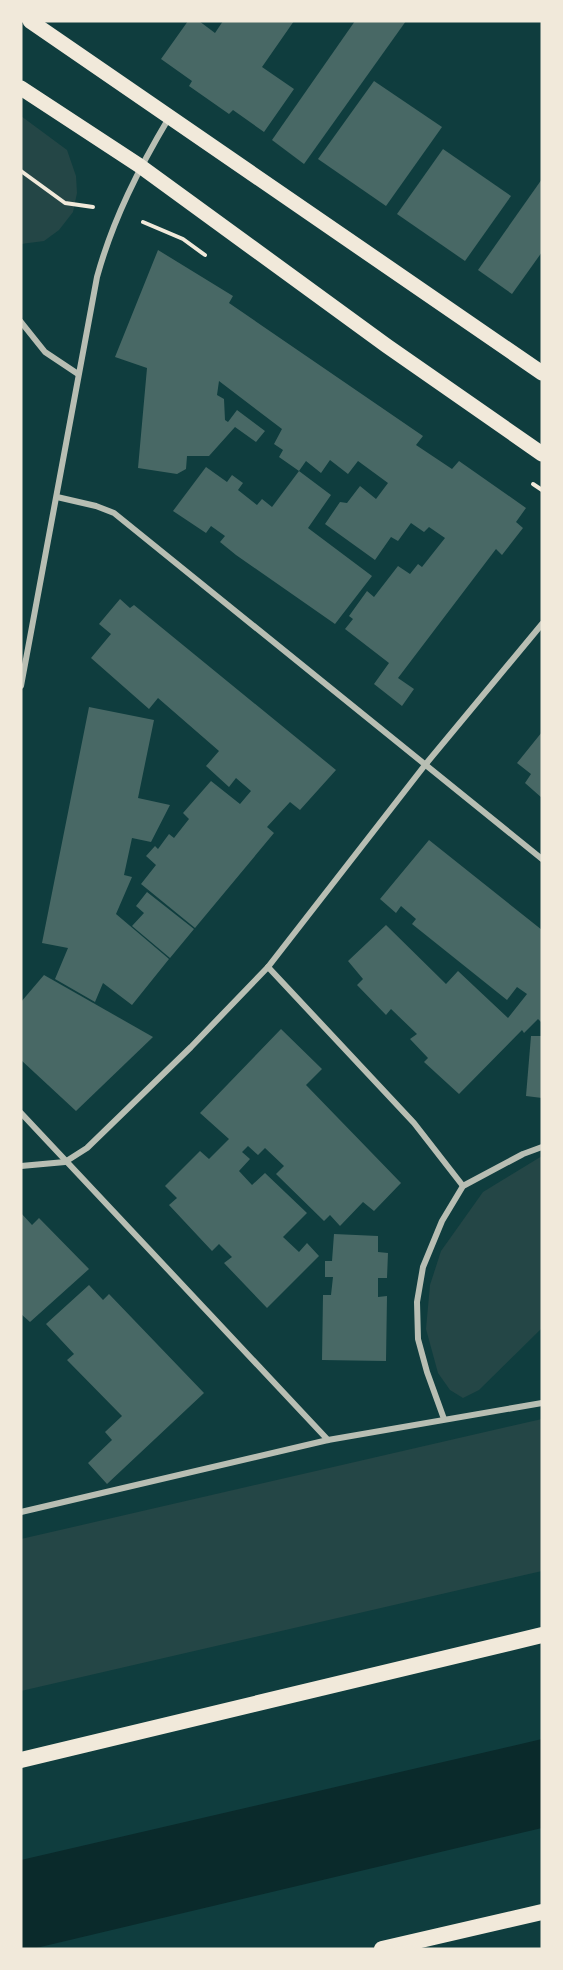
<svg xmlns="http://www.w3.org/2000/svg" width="563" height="1970" viewBox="0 0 563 1970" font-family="'Titillium Web',sans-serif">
<rect width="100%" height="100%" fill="#0f3d3e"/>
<!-- green -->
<g fill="#244646">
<polygon points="21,116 67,150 76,176 77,193 73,212 59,230 44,241 21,244"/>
<polygon points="542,1156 542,1328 479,1390 463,1398 450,1390 438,1373 426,1329 430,1285 441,1251 483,1192"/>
<polygon points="542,1419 542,1571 21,1691 21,1539"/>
</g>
<!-- water -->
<polygon fill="#0a2a2b" points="542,1739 542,1828 32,1949 21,1949 21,1860"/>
<!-- building -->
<g fill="#486865">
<polygon points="188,21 199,21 215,33 223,21 294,21 262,67 294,89 264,132 233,110 229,114 189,86 192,81 161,59"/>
<polygon points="355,21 406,21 304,164 272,140"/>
<polygon points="374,81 442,127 386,206 318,159"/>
<polygon points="443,149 511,196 465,261 397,214"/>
<polygon points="542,179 542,252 512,294 478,270"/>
<polygon points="158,250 233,296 229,303 423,436 416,445 452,469 459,461 526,508 516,522 523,528 502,555 496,549 398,678 414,689 402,706 374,684 389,663 345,629 353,619 349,616 367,591 374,597 398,566 410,574 418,564 422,567 445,538 429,527 424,532 411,523 398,541 391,537 375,560 325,524 340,502 347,503 360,486 376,499 388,483 358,461 348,474 330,460 321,473 306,461 299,471 279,457 283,450 274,444 282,429 219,381 217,395 224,399 225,420 228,422 237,410 265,431 256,442 235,427 209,456 187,456 186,469 177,474 138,468 147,368 115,357"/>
<polygon points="206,467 227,482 232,475 243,483 238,490 257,505 262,499 272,507 299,471 331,495 308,528 372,576 335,624 236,555 220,542 225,536 211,526 206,533 173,511"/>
<polygon points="120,599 130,608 134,605 336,770 300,810 290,802 267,827 274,833 195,928 141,884 156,865 146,856 155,846 158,849 169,834 174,838 189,819 183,813 211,781 240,804 251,791 236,778 229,787 206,766 219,751 158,698 149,709 91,658 111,634 99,624"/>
<polygon points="89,707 154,720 138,798 170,805 151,842 132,838 124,875 132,877 116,914 169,959 132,1005 103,983 95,1002 55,979 68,948 42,943"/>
<polygon points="542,732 542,798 525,783 531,774 517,763"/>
<polygon points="429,840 542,930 542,1023 538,1019 524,1033 522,1030 459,1094 424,1062 428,1058 410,1039 417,1034 391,1009 386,1015 357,985 363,979 348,961 386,925 446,984 458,971 508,1018 527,994 517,987 507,1000 412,924 416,919 401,906 396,913 380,899"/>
<polygon points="147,892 194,929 170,958 132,926 144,913 136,906"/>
<polygon points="44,975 153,1037 76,1111 21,1060 21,1002"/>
<polygon points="281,1029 322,1069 306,1085 401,1183 374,1211 363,1202 340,1226 330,1215 324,1221 276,1174 284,1166 265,1148 258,1155 248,1146 242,1152 250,1159 239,1171 252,1185 265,1173 307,1213 283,1237 299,1252 307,1243 319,1256 267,1308 224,1263 232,1257 219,1244 212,1251 169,1205 177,1198 165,1186 200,1151 209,1159 229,1139 200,1113"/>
<polygon points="531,1036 542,1036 542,1098 526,1096"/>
<polygon points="21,1213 32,1225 39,1218 89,1269 30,1322 21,1314"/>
<polygon points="334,1234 378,1236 378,1252 388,1253 387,1278 378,1278 378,1297 387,1296 386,1361 322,1360 323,1295 331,1295 333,1277 325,1277 325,1261 332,1261"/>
<polygon points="89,1285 103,1300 109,1294 204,1393 107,1484 88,1463 112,1440 105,1432 122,1416 67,1360 74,1354 46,1324"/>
</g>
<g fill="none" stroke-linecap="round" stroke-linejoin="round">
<!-- path -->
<g stroke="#f1e9da" stroke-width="4">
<polyline points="21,171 65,203 93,207"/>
<polyline points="143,222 183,239 205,255"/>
<polyline points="533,484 542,490"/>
</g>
<!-- minor -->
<g stroke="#b8beb3" stroke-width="6">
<polyline points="21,322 45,352 78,374"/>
<polyline points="57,497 96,506 114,513 542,859"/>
<path d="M21,686l76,-409c16,-58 42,-109 73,-161"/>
<polyline points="268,967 414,1123 463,1186"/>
<polyline points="21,1113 328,1440"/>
<polyline points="21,1166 65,1162 87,1148 191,1047 268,967 425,765 542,624"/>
<polyline points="444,1419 427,1372 418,1339 417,1302 423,1267 442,1221 463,1186 523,1154 542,1147"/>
<polyline points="21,1512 328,1440 542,1403"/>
</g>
<!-- primary -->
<g stroke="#f1e9da" stroke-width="15">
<polyline points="30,21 542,373"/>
<polyline points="21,88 140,166 387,346 542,454"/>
</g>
<!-- trunk -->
<g stroke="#f1e9da" stroke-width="16">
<polyline points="21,1760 542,1635"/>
<polyline points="382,1949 542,1912"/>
</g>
</g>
<!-- border -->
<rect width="563" height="1970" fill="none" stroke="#f1e9da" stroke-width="45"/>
</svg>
